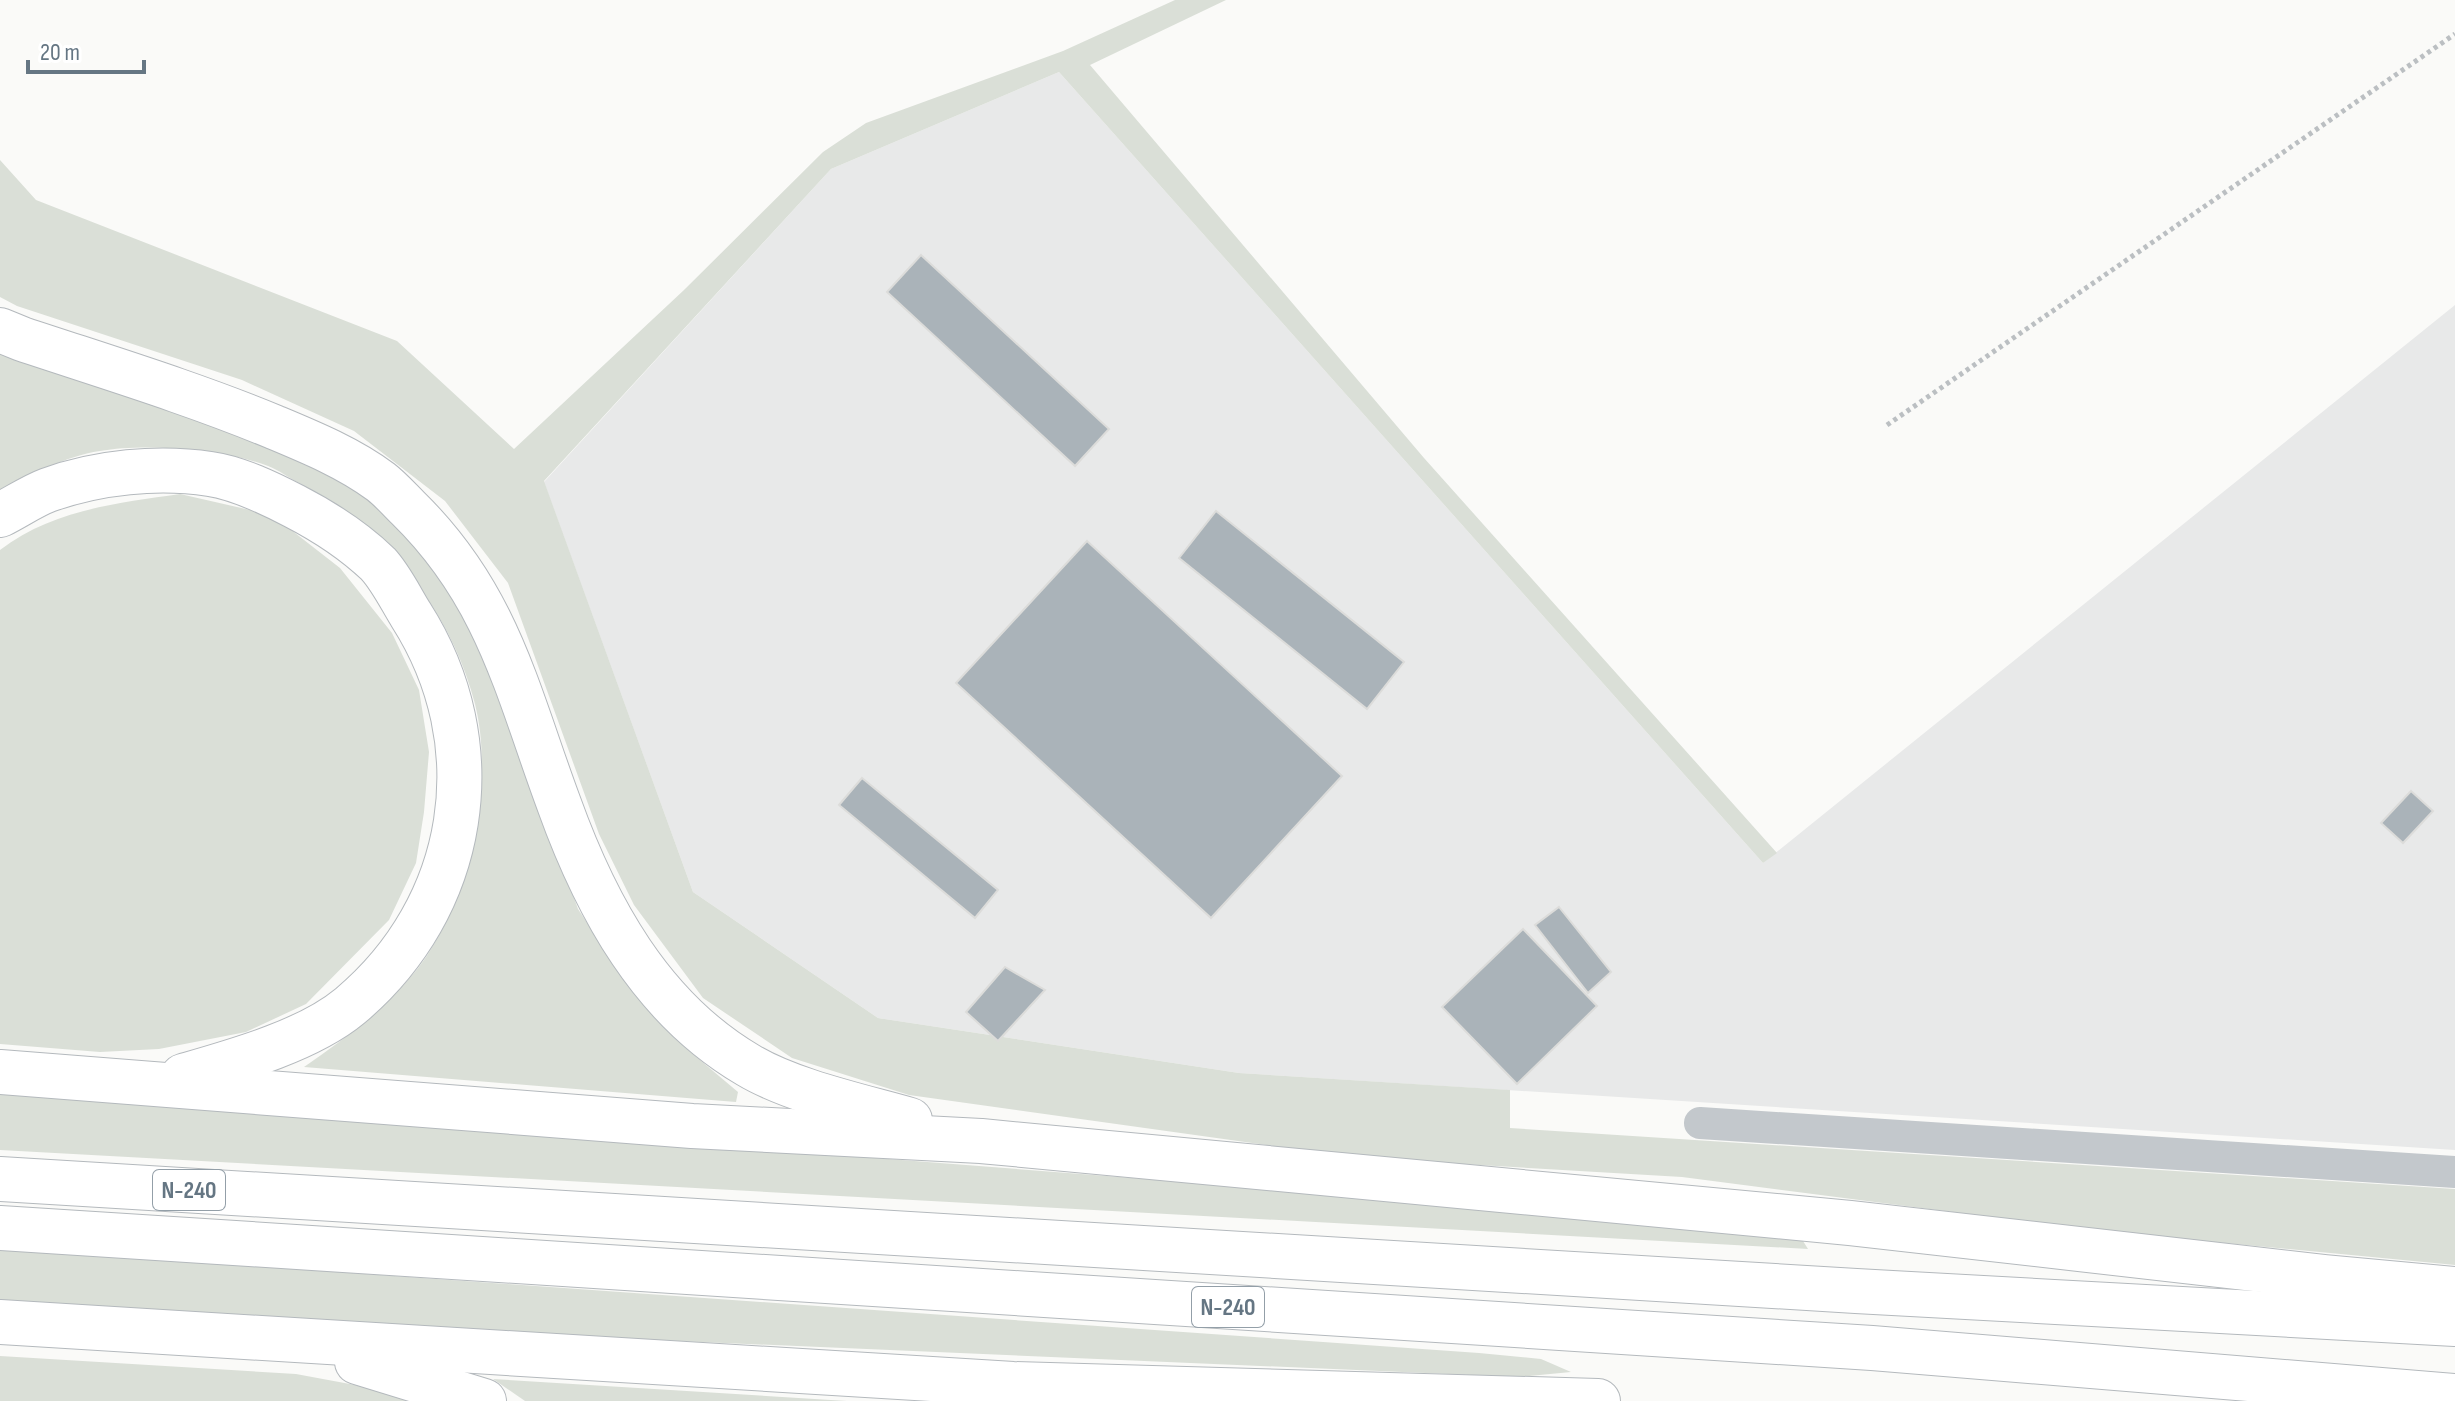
<svg xmlns="http://www.w3.org/2000/svg" width="2455" height="1401" viewBox="0 0 2455 1401" font-family="'Sofia Sans Condensed',sans-serif">
<rect width="100%" height="100%" fill="#fafaf8"/>
<!-- built -->
<polygon fill="#e8e9e9" points="1059,72 1763,863 2455,305 2455,1150 1239,1073 878,1018 693,892 544,482 831,169"/>
<!-- green -->
<g fill="#dadfd7">
<polygon points="1175,0 1226,0 1090,65 1424,458 1777,853 1763,863 1059,72 831,169 544,481 693,892 878,1018 1239,1073 1510,1090 1510,1128 2455,1189 2455,1265 2099,1231 1682,1177 1360,1158 909,1095 792,1058 703,998 634,905 599,834 508,583 445,501 354,431 242,380 17,306 0,297 0,160 36,200 397,341 514,449 684,290 823,152 866,123 1063,51"/>
<path d="M0,344l158,53 197,88 54,54 45,55 33,61 91,254 46,70 57,65 57,48 -2,10 -432,-35c40,-28 78,-55 110,-94 25,-29 41,-71 52,-108 15,-51 22,-109 9,-161 -24,-95 -91,-175 -176,-221 -10,-5 -20,-13 -31,-17 -45,-17 -121,-23 -168,-15 -35,5 -69,24 -100,41z"/>
<path d="M180,494l92,21 68,53 52,65 27,57 10,62 -5,60 -8,51 -27,57 -83,84 -60,28 -87,17 -59,3 -100,-8v-494c52,-40 117,-47 180,-56z"/>
<polygon points="0,1090 1391,1198 1803,1241 1808,1249 0,1150"/>
<polygon points="0,1248 1479,1353 1541,1359 1571,1372 1518,1377 656,1340 0,1300"/>
<polygon points="0,1356 296,1374 409,1395 423,1401 0,1401"/>
<polygon points="493,1379 847,1401 525,1401"/>
</g>
<!-- building -->
<g fill="#aab3b9" stroke="#dcdcda" stroke-width="2">
<polygon points="921,255 1109,429 1075,466 887,292"/>
<polygon points="1216,511 1404,662 1367,709 1179,558"/>
<polygon points="1087,541 1342,776 1211,918 956,683"/>
<polygon points="862,778 998,890 975,918 839,805"/>
<polygon points="2411,791 2433,811 2403,843 2381,823"/>
<polygon points="1559,907 1611,972 1588,993 1535,925"/>
<polygon points="1523,929 1597,1006 1517,1084 1442,1007"/>
<polygon points="1005,967 1045,990 998,1041 966,1012"/>
</g>
<g fill="none" stroke-linecap="round" stroke-linejoin="round">
<!-- highway casing -->
<g stroke="#b4b9bd" stroke-width="46">
<g id="highway">
<path d="M0,330l22,9c84,28 170,54 252,88 36,15 75,31 107,55 9,7 18,17 27,26 90,88 109,183 151,296 37,103 92,204 189,261 43,26 113,41 162,55"/>
<path d="M0,515c16,-8 32,-19 48,-25 50,-18 110,-24 162,-16 28,4 59,19 84,32 31,16 59,34 84,58 13,14 23,35 33,51 83,130 57,292 -61,391 -42,35 -115,55 -167,70"/>
<polyline points="0,1072 692,1126 981,1141 1850,1223 2325,1277 2455,1289"/>
<polyline points="0,1179 1856,1291 2455,1324"/>
<polyline points="0,1228 1872,1348 2455,1396"/>
<polyline points="0,1322 1013,1384 1598,1401"/>
<polyline points="357,1362 484,1401"/>
</g>
</g>
<!-- path -->
<polyline stroke="#bbbfc2" stroke-width="5" stroke-dasharray="4 4" stroke-linecap="butt" points="1887,425 2455,34"/>
<!-- street -->
<polyline stroke="#c3c8cc" stroke-width="32" points="1700,1123 2455,1172"/>
<!-- highway -->
<use href="#highway" stroke="#fff" stroke-width="44"/>
</g>
<g text-anchor="middle" dominant-baseline="central" stroke-width="8" stroke-linejoin="round" paint-order="stroke">
<!-- shield labels -->
<g fill="#fff" stroke="#939fa8" stroke-width="2">
<rect x="153" y="1170" width="72" height="40" rx="6"/>
<rect x="1192" y="1287" width="72" height="40" rx="6"/>
</g>
<g font-size="24" font-weight="bold" fill="#657683">
<text x="189" y="1190">N-240</text>
<text x="1228" y="1307">N-240</text>
</g>
</g>
<!-- scale -->
<path d="M28 60v12h116v-12" fill="none" stroke="#657683" stroke-width="4"/>
<text x="40" y="60" font-size="24" fill="#657683" stroke="#ffffff" stroke-width="6" paint-order="stroke">20 m</text>
</svg>
